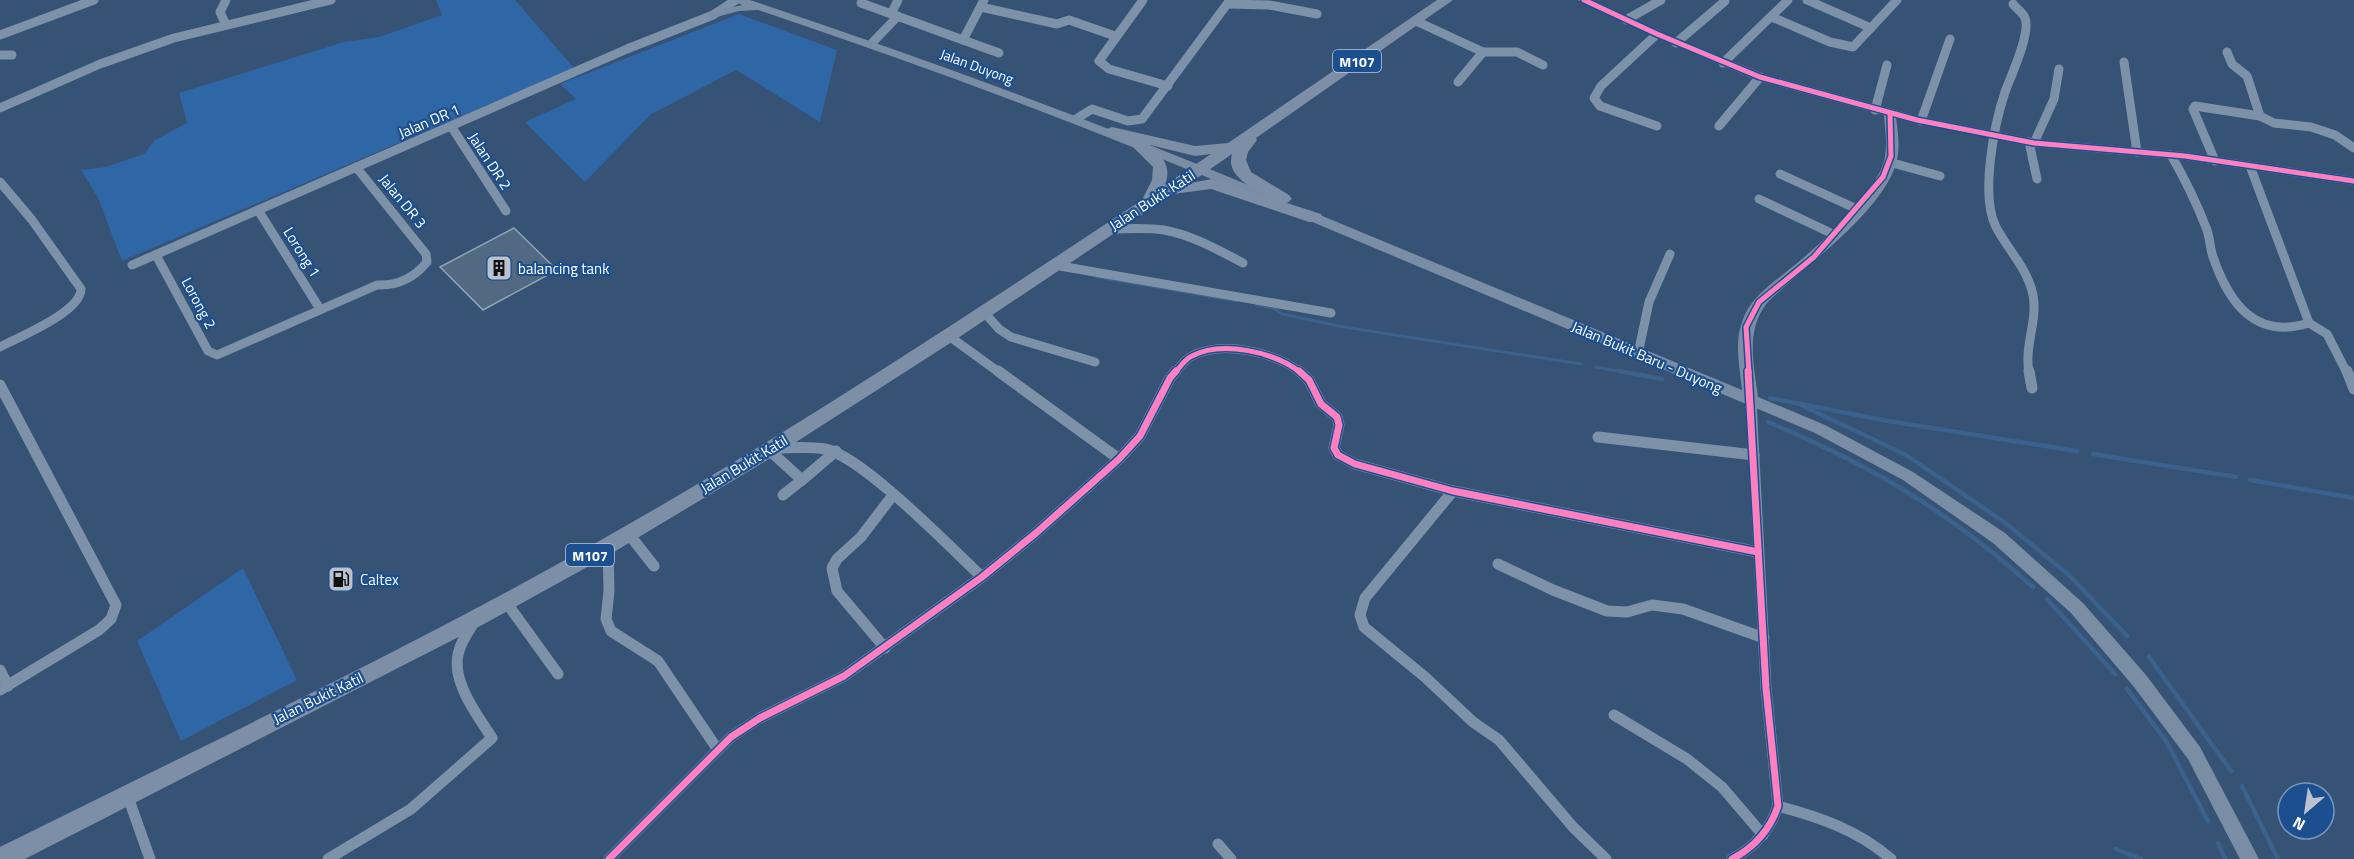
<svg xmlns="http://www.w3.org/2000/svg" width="2354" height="859" viewBox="0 0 2354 859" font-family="'Titillium Web',sans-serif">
<rect width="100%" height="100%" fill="#365274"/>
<!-- green -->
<g fill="#2f66a5">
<polygon points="436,0 515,0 574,68 122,261 98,198 81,170 106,167 144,154 155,140 187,123 179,93 344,42 379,37 442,15"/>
<polygon points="739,14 837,50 820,122 736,70 650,115 585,182 525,122 576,99 560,84"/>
<polygon points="243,568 297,680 181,741 137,641"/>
</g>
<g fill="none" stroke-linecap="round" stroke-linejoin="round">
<!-- stream-far1 -->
<g stroke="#3b618d" stroke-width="3">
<polyline points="1097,277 1237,301"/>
<polyline points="1256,305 1274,308 1282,314 1344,327 1581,364"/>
<polyline points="1596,367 1627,373"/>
</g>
<!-- stream -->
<g stroke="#3b618d" stroke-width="4.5">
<polyline points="1619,371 1662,379"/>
<polyline points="1770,398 1888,421 2077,451"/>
<polyline points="1799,404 1906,455 2004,522 2069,575 2127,636"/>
<path d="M1768,422c105,44 180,89 265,165"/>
<polyline points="2093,454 2236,477"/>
<polyline points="2250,480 2354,498"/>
<polyline points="2047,599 2115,674"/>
<polyline points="2149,657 2231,771"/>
<polyline points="2127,689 2166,741 2208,821"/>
<polyline points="2242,786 2278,859"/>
<polyline points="2218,843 2225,859"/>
<polyline points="2116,849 2141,859"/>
</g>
</g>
<!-- building -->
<polygon fill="#526984" stroke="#92a2b6" stroke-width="1.5" points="514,228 557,270 483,310 440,267"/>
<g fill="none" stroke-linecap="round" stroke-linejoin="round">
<!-- street-far1 -->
<g stroke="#7d92a8" stroke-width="9">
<polyline points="226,0 220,12 226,25"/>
<polyline points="1143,0 1099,61 1109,69 1168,86"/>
<polyline points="1807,0 1871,28"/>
<polyline points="861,3 999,53"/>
<polyline points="1228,4 1269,5 1317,14"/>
<path d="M2013,4c3,4 10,9 12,14 6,15 -14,58 -20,74 -11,33 -25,104 -9,135 12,23 32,42 37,68 5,26 -9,50 -4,78"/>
<polyline points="981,7 1057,24 1069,20 1115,36"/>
<polyline points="891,14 898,0"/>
<polyline points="1772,17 1830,42 1853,47 1897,0"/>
<polyline points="1626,20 1661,0"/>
<polyline points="1416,21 1483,52 1458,82"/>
<polyline points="1657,34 1601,86 1594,98 1600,106 1657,126"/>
<polyline points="0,35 94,0"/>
<polyline points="963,40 984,0"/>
<polyline points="872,43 898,16"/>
<polyline points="1676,43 1725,1"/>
<polyline points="1483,52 1517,52 1543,65"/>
<polyline points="2227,52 2232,64 2247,76 2260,116"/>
<polyline points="0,55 12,55"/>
<polyline points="2124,62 2137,152"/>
<polyline points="1723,63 1788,0"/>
<polyline points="0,108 100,64 174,38 331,0"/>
<polyline points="1875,110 1887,65"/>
<polyline points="1076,119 1092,109 1128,121 1142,119 1230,0"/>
<polyline points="1921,121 1950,39"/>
<polyline points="451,126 506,211"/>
<polyline points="1719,126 1760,77"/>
<polyline points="2029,142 2037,179"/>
<polyline points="2034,143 2054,99 2059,69"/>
<path d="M2171,155c14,24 26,49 36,75 3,9 3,18 6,27 16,46 42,83 96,66"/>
<polyline points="2215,161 2193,109 2195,106 2260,116 2274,123 2311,127 2335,135 2354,148"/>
<polyline points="1889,162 1940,176"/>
<polyline points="2250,166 2309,323 2327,334 2347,373"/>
<polyline points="1780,174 1857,209"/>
<path d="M0,182l32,38 49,69c0,23 -62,48 -81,58"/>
<polyline points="1759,199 1835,235"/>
<polyline points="258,210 320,309"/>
<path d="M1107,229c19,0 38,-2 57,1 28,5 54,20 79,33"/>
<path d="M156,255l52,96 9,4 160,-70c21,1 37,-7 50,-23l-1,-8 -70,-87"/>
<polyline points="132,265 627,49 713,15 736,0"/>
<polyline points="1054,265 1331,313"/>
<polyline points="984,312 999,329 1011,337 1095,362"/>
<polyline points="949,336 1000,373"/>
<polyline points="1638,354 1649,302 1670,254"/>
<path d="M1175,373c5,-6 10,-14 17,-17 30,-16 83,-4 109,17"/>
</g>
<!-- street -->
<g stroke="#7d92a8" stroke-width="11">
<polyline points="998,371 1119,459"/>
<polyline points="1299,371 1309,380 1321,404 1337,417 1339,425 1334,448 1338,455 1355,464 1453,491 1758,552"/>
<polyline points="2029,371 2032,388"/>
<polyline points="2347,371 2354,389"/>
<polyline points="0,385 116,605 111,619 99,630 0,690"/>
<polyline points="1598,437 1754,455"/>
<path d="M774,448c16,0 35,-2 51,1 37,7 126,99 157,128"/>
<polyline points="769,450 802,480 836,451"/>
<polyline points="1453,491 1365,598 1360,615 1364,627 1425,677 1473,722 1499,740 1573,827 1606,859"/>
<polyline points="783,495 802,480"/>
<polyline points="628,533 654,566"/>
<polyline points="608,545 609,591 606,619 611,631 658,661 718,750"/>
<polyline points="1498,564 1553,590 1607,611 1627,612 1652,605 1683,609 1764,638"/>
<polyline points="506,602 558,674"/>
<polyline points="885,648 837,591 832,568 837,559 861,537 893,495"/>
<polyline points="0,670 8,686"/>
<polyline points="1614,715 1687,759 1722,787 1763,835"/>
<polyline points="127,794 150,859"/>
<path d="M1778,806c41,11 80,24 113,53"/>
<polyline points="1218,844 1231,859"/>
<path d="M328,859l83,-50 81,-71c-14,-22 -40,-55 -34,-83 2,-12 10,-23 17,-34"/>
<polyline points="609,859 731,737 760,718 844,676 982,577 1036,533 1119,459 1140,436 1170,378 1176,371"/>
<path d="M1732,859c23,-12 38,-29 46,-53l-12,-118 -15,-287"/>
</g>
<!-- secondary -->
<g fill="#798da4" fill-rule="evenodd">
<path d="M733,0h17c179,60 356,125 530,198l1,3 -1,3h-10c-168,-72 -339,-136 -512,-194l-19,1 -26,7 -6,-3 2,-2 33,-8z"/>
<path d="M1578,0h15l68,32 103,42 153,42 117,23 151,13 169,25v8l-169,-25 -151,-13 -138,-29c2,14 4,28 1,42 -12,51 -94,107 -130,143 -22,28 -13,62 -9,94l67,28 88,47 92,61 78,70 63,72 54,72 59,112h-19l-52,-100 -54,-72 -63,-74 -78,-70 -90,-63 -88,-47 -517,-217 -2,-3 2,-3h10l434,180c-2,-21 -8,-47 0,-68 8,-25 30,-38 49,-54 26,-20 85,-75 93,-107 4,-15 1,-31 0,-46l-128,-35 -103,-44z"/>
</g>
<!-- primary -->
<path fill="#7d8ea7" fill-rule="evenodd" d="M1437,0h16l-197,138 1,2 -9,12 -2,8 5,12 38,23 3,4 -5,4 34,11 2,4 -2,4h-12l-98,-33 -38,5 -218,146 -176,113 -170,102 -125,69 -459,235h-25v-12c199,-99 400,-194 594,-303 188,-106 368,-225 548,-344l10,-20 1,-13 -22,-22 -2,-4 -22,-6 -2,-3 2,-3 5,-2 83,19 33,-3zM1150,145l45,11 16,-2 -46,31c7,-18 -2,-28 -15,-40zM1232,154c-7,22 22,35 37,43l-57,-18 -22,4z"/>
<!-- cycleway-far1 casing -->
<g stroke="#1b4f8f" stroke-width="8">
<g id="cycleway-far1">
<polyline points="1584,0 1657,34 1760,77 1917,120 2034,143 2185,156 2354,181"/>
<path d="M1175,373c5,-6 10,-14 17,-17 30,-16 83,-4 109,17"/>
<polyline points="1749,373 1746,327 1759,302 1814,257 1883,177 1891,156 1890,113"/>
</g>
</g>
<!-- cycleway casing -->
<g stroke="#1b4f8f" stroke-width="10">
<g id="cycleway">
<polyline points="1299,371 1309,380 1321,404 1337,417 1339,425 1334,448 1338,455 1355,464 1453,491 1758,552"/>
<polyline points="609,859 731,737 760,718 844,676 982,577 1036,533 1119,459 1140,436 1170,378 1176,371"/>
<path d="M1732,859c23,-12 38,-29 46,-53l-12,-118 -18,-317"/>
</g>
</g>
<!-- cycleway-far1 -->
<use href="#cycleway-far1" stroke="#ff80c0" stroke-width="5"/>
<!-- cycleway -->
<use href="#cycleway" stroke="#ff80c0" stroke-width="7"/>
</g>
<!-- icons -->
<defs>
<g id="building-square" transform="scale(1.35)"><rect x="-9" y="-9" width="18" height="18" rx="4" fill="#b9c2ce" stroke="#1b4f8f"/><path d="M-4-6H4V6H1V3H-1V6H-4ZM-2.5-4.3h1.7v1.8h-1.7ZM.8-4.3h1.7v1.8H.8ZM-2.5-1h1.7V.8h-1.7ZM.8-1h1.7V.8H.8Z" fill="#111"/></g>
<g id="fuel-square" transform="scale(1.35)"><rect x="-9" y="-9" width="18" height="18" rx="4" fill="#b9c2ce" stroke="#1b4f8f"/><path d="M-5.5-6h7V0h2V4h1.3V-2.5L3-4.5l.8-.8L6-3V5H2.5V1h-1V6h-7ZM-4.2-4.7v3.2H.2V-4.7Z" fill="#111"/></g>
</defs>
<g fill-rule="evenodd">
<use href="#building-square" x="499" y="268"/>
<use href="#fuel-square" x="341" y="579"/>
</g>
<g text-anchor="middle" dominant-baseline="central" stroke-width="4.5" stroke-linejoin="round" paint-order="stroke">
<!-- shield labels -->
<g fill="#1b4f8f" stroke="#bbcadd" stroke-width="1.5">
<rect x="1333" y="50" width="48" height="22" rx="4.5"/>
<rect x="566" y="544" width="48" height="22" rx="4.5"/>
</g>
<g font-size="14" font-weight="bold" fill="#fff">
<text x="1357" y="61">M107</text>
<text x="590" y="555">M107</text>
</g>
<!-- far-street labels -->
<g font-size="14" fill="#fff" stroke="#1b4f8f">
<text transform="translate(977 66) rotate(20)">Jalan Duyong</text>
</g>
<!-- street labels -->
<g font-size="15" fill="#fff" stroke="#1b4f8f">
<text transform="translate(429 121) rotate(-23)">Jalan DR 1</text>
<text transform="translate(490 161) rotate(57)">Jalan DR 2</text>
<text transform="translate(1152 200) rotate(-33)">Jalan Bukit Katil</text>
<text transform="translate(403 201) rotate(51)">Jalan DR 3</text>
<text transform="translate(302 252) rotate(58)">Lorong 1</text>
<text transform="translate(199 303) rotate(62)">Lorong 2</text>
<text transform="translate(1647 357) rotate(23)">Jalan Bukit Baru - Duyong</text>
<text transform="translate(744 464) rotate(-31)">Jalan Bukit Katil</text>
<text transform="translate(318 698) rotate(-26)">Jalan Bukit Katil</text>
</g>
<!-- poi labels -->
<g font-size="15" fill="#fff" stroke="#1b4f8f" text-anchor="start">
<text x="518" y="268">balancing tank</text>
<text x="360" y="579">Caltex</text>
</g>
</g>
<!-- north arrow -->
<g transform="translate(2306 811) rotate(209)"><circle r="28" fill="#1b4f8f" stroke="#7695bc" stroke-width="1.5"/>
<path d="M0-4.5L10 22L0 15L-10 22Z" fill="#b9c2ce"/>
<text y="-9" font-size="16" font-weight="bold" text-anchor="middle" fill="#ffffff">N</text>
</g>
</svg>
